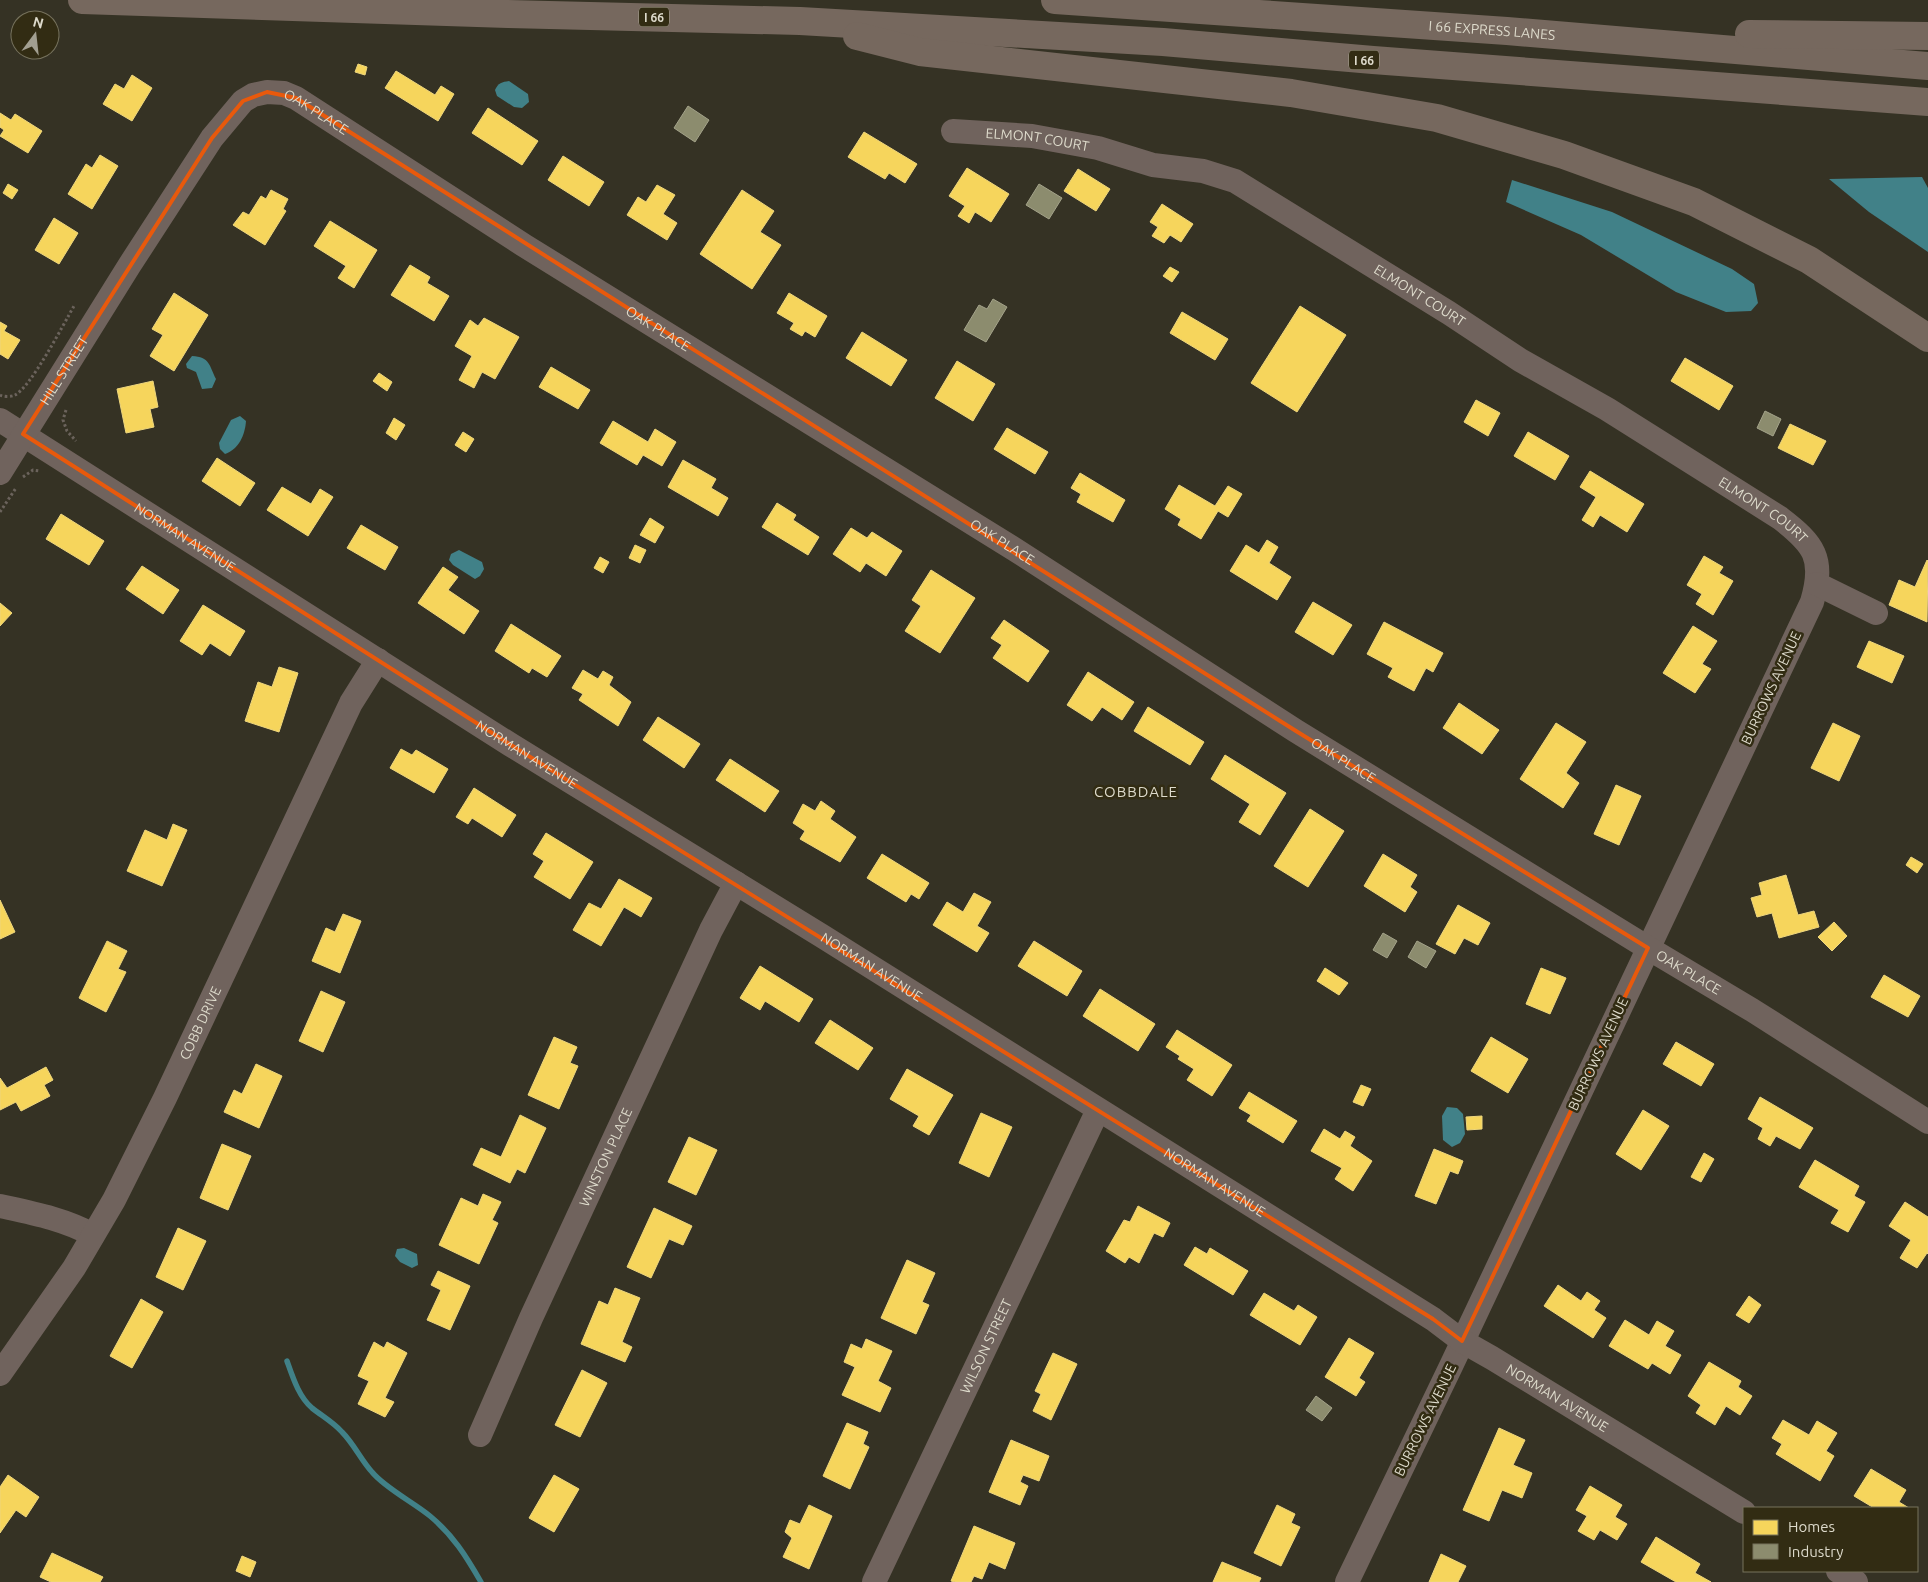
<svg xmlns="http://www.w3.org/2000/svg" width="1928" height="1582" viewBox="0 0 1928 1582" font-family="Ubuntu,sans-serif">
<rect width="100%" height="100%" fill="#353224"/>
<!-- water -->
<g fill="#418188">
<path d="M509,81l19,13 1,8 -7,6 -8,-1 -17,-11 -2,-6c3,-7 7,-8 14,-9z"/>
<polygon points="1922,177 1928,188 1928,252 1869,212 1829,179"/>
<polygon points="1512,180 1612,212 1732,269 1754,284 1758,303 1751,311 1726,312 1676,292 1581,235 1506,202"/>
<path d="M192,356c18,1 17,9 24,23l-4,9 -10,1 -6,-17 -9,-4 -1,-4z"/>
<path d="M240,416l6,5c-1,14 -7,28 -21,33l-5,-5 -1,-6 12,-23z"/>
<polygon points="459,550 482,562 484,569 480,576 475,579 453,565 449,560 451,554"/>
<polygon points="1447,1107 1457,1108 1463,1114 1465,1134 1460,1143 1452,1147 1443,1140 1442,1116"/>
<polygon points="404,1248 417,1254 418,1265 412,1268 400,1262 395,1256 397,1249"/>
</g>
<!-- homes -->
<g fill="#f6d55c" stroke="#eed67d">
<polygon points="358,64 367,67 365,75 355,72"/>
<polygon points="396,71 435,95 441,86 454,94 438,121 385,88"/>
<polygon points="132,75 152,88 132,121 103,104 115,84 124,89"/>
<polygon points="488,108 538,141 522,165 472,133"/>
<polygon points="0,113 11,120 15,114 42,131 28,153 0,136 4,130 0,127"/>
<polygon points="864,132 917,164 905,183 889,173 885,179 848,157"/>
<polygon points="100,155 118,166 92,209 68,194 86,164 92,168"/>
<polygon points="563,156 604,182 589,206 548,180"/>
<polygon points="967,168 1009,194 991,222 975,212 969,223 958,216 965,206 949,196"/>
<polygon points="1078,169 1110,189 1096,211 1064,191"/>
<polygon points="8,184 18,190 12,199 3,193"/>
<polygon points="657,185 675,195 663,214 677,223 667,240 627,215 638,197 646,202"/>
<polygon points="271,190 288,199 283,209 286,211 265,245 233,225 243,212 249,215 261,196 266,199"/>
<polygon points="742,190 774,211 760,232 781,245 752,289 700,254"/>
<polygon points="1162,204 1193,224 1181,242 1170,235 1164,243 1152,236 1158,227 1150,222"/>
<polygon points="54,218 78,233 59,264 35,250"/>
<polygon points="330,221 377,250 354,288 338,278 346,266 314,246"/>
<polygon points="410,265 430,277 427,283 449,296 434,321 391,295"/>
<polygon points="1170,267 1179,272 1172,282 1163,276"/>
<polygon points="174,293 208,315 174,371 150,356 163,335 152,329"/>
<polygon points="789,293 827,316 815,337 805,331 802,336 790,329 794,323 777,313"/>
<polygon points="1300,306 1346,335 1297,412 1251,383"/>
<polygon points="1182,312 1228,339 1215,360 1170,333"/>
<polygon points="484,318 519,337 495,379 482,372 474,388 459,380 472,356 455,346 470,320 478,326"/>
<polygon points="0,322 7,326 4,331 20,340 8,359 0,354"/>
<polygon points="862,332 907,360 891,386 846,358"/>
<polygon points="1685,358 1733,386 1719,410 1671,381"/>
<polygon points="957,361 995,384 973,421 935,398"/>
<polygon points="551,367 590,390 578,409 539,387"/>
<polygon points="379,373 392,382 387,391 373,381"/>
<polygon points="153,381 158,407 150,409 154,427 126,433 117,389"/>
<polygon points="1476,400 1500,413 1488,436 1464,422"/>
<polygon points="394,418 405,425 396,440 386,433"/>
<polygon points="613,421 648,442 655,429 676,442 662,466 643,455 637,465 600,443"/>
<polygon points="1790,424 1826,441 1813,465 1778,448"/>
<polygon points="1007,428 1048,452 1035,474 994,449"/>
<polygon points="463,432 474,439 466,452 455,445"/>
<polygon points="1528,432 1569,456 1555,480 1514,456"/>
<polygon points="217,458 255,483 240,506 202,481"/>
<polygon points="683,460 716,479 711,488 728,498 718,516 668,487"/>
<polygon points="1590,471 1644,504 1627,532 1600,515 1593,527 1582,520 1596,497 1580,487"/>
<polygon points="1080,473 1125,500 1113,522 1077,502 1081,494 1071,488"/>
<polygon points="1179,485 1215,506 1228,486 1242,494 1228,517 1218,511 1201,539 1178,525 1181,519 1165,509"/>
<polygon points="282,487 311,504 320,489 333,497 308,536 267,510"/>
<polygon points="777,503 796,515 793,520 819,537 808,555 762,527"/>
<polygon points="61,514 104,541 89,565 46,539"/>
<polygon points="650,518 664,527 655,543 640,535"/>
<polygon points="361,525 398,547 385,570 347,548"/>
<polygon points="851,528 867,538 872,532 902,551 886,576 866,563 860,572 833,554"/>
<polygon points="1267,540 1278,547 1269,563 1291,577 1277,600 1230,571 1246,545 1259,553"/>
<polygon points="635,545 646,550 640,563 629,558"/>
<polygon points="1704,556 1723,567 1719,573 1733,581 1713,615 1696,604 1702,594 1687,585"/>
<polygon points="600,557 609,562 603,573 594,568"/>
<polygon points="1927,560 1928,561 1927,622 1889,605 1899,580 1915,587"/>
<polygon points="142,566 179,590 163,614 126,589"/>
<polygon points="443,567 458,577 448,590 479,611 464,634 418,603"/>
<polygon points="931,570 975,598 940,653 905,631 921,606 912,600"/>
<polygon points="1313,602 1352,625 1333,655 1295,632"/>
<polygon points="0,603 12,613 0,626"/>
<polygon points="203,605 245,631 230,656 210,643 202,655 180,641"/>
<polygon points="1004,620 1049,651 1028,682 993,658 1002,645 991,638"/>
<polygon points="1384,622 1443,653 1433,672 1426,668 1414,691 1388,677 1393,668 1367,654"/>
<polygon points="511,624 561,656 547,677 532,668 529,673 495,651"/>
<polygon points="1693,626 1717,641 1702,664 1711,669 1695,693 1663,673"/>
<polygon points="1869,641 1904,656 1892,683 1857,667"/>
<polygon points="279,667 298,673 279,732 245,721 258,682 272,687"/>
<polygon points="583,670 598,679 603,671 613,677 609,685 631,702 618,726 579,700 583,694 572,688"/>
<polygon points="1088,672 1134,702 1122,720 1102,707 1092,721 1067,705"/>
<polygon points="1459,703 1499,730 1482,754 1443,728"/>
<polygon points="1148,707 1204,742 1190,765 1134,731"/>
<polygon points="658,717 700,744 684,768 643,740"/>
<polygon points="1556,723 1586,742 1566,773 1579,783 1563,808 1520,779"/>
<polygon points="1833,723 1860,736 1839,781 1811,768"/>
<polygon points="401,749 412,755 416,750 448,769 434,793 390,768"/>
<polygon points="1225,755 1286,793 1260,835 1239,822 1250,804 1211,779"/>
<polygon points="730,759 779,791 765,812 716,780"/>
<polygon points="1616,785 1641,796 1619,845 1594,834"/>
<polygon points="474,788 516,815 502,837 472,818 468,824 456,817"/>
<polygon points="821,801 835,811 830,819 856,837 840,862 800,839 805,831 793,823 803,804 815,811"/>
<polygon points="1310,809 1344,831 1308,887 1274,866"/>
<polygon points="173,824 187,830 162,886 127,871 145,830 167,840"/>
<polygon points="546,833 593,862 570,899 534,877 544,861 533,854"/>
<polygon points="882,854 929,883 919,899 911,894 906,902 867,878"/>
<polygon points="1383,854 1417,875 1410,887 1417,892 1405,912 1364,886"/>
<polygon points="1911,857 1923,864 1917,873 1906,865"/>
<polygon points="1786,875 1798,915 1814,911 1819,927 1779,938 1772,913 1757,917 1751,898 1762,895 1759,883"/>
<polygon points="619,879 652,898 641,917 624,907 601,946 573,930 589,903 601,909"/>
<polygon points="974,893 991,902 977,926 989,933 977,952 933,925 947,902 963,912"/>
<polygon points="0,900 15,932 0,939"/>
<polygon points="1458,905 1490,923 1478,945 1464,938 1455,954 1436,944"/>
<polygon points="343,914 361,921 340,973 312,961 326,928 335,932"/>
<polygon points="1834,922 1847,936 1832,951 1818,937"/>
<polygon points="107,941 127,951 118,969 126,972 106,1012 79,998"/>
<polygon points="1034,941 1082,971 1067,996 1018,966"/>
<polygon points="760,966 813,999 799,1022 765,1001 760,1010 740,998"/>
<polygon points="1325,968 1348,983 1339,995 1317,981"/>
<polygon points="1541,968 1566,978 1550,1014 1526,1004"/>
<polygon points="1884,975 1920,996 1908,1017 1871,997"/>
<polygon points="1100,989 1155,1024 1138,1051 1083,1016"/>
<polygon points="321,991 345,1002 323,1052 299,1041"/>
<polygon points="830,1020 873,1048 858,1070 815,1043"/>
<polygon points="1177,1030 1232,1065 1212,1096 1187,1080 1194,1069 1178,1059 1180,1056 1166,1047"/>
<polygon points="554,1037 577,1047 570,1063 578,1066 559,1109 528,1095"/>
<polygon points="1491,1037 1528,1059 1508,1093 1471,1071"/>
<polygon points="1676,1042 1714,1064 1701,1086 1663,1064"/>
<polygon points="256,1064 282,1076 259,1128 224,1112 234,1090 242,1094"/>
<polygon points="46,1067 53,1080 44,1085 50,1096 21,1111 16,1102 0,1110 0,1078 7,1088"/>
<polygon points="907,1069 953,1095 929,1135 913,1126 919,1116 890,1099"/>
<polygon points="1361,1085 1371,1089 1363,1106 1353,1102"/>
<polygon points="1249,1092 1297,1121 1283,1143 1247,1121 1251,1115 1239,1108"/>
<polygon points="1760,1097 1813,1128 1800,1149 1776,1136 1770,1146 1758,1139 1763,1128 1748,1119"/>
<polygon points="1643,1110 1669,1126 1641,1170 1616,1154"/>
<polygon points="981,1113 1012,1127 989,1177 959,1163"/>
<polygon points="520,1115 546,1128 525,1173 517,1169 510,1183 473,1165 481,1148 501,1157"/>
<polygon points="1482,1116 1482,1129 1467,1130 1466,1117"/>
<polygon points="1324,1129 1340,1139 1345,1131 1355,1137 1350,1146 1372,1161 1353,1191 1335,1179 1342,1168 1311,1151"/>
<polygon points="689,1137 717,1150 696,1195 668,1182"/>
<polygon points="222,1144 251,1156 228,1210 200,1198"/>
<polygon points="1434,1149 1463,1161 1458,1174 1450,1171 1436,1204 1415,1196"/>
<polygon points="1704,1153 1714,1159 1701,1182 1691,1177"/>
<polygon points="1815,1160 1859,1186 1854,1196 1865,1202 1848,1232 1831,1223 1839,1210 1799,1187"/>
<polygon points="483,1194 501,1202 492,1220 498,1223 479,1264 439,1245 461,1198 478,1206"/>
<polygon points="1905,1202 1928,1217 1928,1254 1927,1253 1917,1268 1900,1258 1911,1240 1889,1226"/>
<polygon points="1138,1206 1170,1223 1163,1237 1154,1233 1139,1263 1129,1257 1125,1263 1106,1251 1124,1220 1130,1222"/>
<polygon points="654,1208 692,1226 683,1245 669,1239 651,1278 627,1267"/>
<polygon points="178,1228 206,1241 183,1290 156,1277"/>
<polygon points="1195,1247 1207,1254 1210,1248 1248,1271 1233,1295 1184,1265"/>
<polygon points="907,1260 935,1273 922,1302 929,1305 916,1334 881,1318"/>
<polygon points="438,1271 470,1286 450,1330 427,1320 441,1290 431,1285"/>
<polygon points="1558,1285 1581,1301 1587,1292 1600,1301 1594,1310 1606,1318 1593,1338 1544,1306"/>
<polygon points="615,1288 640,1298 622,1342 632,1347 625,1362 581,1344 599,1301 608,1305"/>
<polygon points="1264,1293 1294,1311 1298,1305 1317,1317 1300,1345 1250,1315"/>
<polygon points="1749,1296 1761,1305 1749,1323 1736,1315"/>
<polygon points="141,1299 163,1312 132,1368 110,1356"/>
<polygon points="1625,1320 1649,1335 1657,1321 1674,1331 1665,1346 1681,1355 1670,1374 1652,1363 1648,1369 1609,1346"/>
<polygon points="1349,1338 1374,1353 1359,1378 1365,1382 1356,1396 1325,1377"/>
<polygon points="866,1339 892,1351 878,1381 891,1388 880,1412 842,1395 855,1367 844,1362 851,1344 862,1349"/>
<polygon points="374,1342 384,1348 387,1342 407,1353 385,1398 394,1402 385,1417 358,1404 369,1381 358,1376"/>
<polygon points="1053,1353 1077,1364 1051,1420 1033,1411 1041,1394 1035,1391"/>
<polygon points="1709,1362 1741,1381 1738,1387 1752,1396 1740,1415 1726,1406 1715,1425 1696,1413 1701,1405 1688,1396"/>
<polygon points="582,1370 607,1383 580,1437 555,1425"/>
<polygon points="1783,1420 1809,1435 1817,1421 1837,1433 1826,1451 1834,1456 1820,1481 1776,1454 1782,1444 1772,1438"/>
<polygon points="847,1423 868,1432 863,1444 869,1447 850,1489 823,1476"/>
<polygon points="1499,1428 1525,1440 1513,1465 1532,1473 1522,1498 1502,1490 1489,1521 1463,1510"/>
<polygon points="1011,1440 1049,1456 1039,1481 1023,1475 1020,1482 1028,1486 1020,1505 989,1492"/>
<polygon points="1871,1469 1906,1490 1899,1502 1909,1508 1874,1508 1854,1496"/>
<polygon points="8,1475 39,1497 26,1517 16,1510 0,1533 0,1487"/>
<polygon points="554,1475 579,1489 554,1532 529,1518"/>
<polygon points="1590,1486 1622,1505 1615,1517 1627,1524 1617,1540 1600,1530 1594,1540 1578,1531 1587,1516 1576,1510"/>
<polygon points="809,1505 832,1516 809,1569 783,1557 792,1538 785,1532 790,1520 800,1524"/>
<polygon points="1277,1505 1295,1514 1291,1523 1300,1527 1281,1566 1254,1553"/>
<polygon points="974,1526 1015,1543 1005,1569 989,1562 982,1579 974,1576 971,1582 955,1582 951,1581"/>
<polygon points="1656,1537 1700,1564 1695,1573 1711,1582 1676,1582 1641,1562"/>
<polygon points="52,1553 103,1577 100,1582 51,1582 40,1577"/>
<polygon points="1441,1554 1466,1566 1458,1582 1429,1582"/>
<polygon points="242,1556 256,1562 250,1577 236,1571"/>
<polygon points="1222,1562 1261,1578 1259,1582 1213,1582"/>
</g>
<!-- industry -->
<g fill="#8c8c6e" stroke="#a4a38a">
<polygon points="688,106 709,120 695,142 674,128"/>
<polygon points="1039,184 1062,198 1049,219 1026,205"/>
<polygon points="993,299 1007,307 986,342 964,330 979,305 987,309"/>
<polygon points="1765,411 1781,419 1773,436 1757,428"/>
<polygon points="1383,933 1397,941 1387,958 1373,950"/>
<polygon points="1417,941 1436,951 1426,968 1408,957"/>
<polygon points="1316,1396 1332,1408 1322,1421 1306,1410"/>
</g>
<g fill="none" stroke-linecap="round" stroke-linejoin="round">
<!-- stream -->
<path stroke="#418188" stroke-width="5.5" d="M287,1361c6,17 12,36 25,47 10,8 21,14 30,24 12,12 19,28 30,40 13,16 41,30 58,44 23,19 36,40 51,66"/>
<!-- path -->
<g stroke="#6b635c" stroke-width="3" stroke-dasharray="2.5 2.5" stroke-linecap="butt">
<path d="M0,395c4,2 11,2 15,0 16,-8 48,-70 59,-89"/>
<polyline points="66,410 63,420 67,431 76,441"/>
<polyline points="23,477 33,470 40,471"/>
<polyline points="0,512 16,488"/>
</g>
<!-- minor -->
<g stroke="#70635d" stroke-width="24">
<path id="s1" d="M953,131l79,5 66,12 55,17 50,6 32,10 214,132 71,47 87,49 173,109c34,26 45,40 32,84l-360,762 -105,218"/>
<path id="s2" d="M0,420l511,325 311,191 611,383 29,22 30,17 252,154"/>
<path id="s3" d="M0,473l129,-207 83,-128 31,-37 10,-6 14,-3 17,1 12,5 229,148 489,303 282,182 352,217 104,62 176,112"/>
<polyline points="1817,584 1876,613"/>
<path d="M0,1206c32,7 64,13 93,29"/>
<path id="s4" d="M0,1374l74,-106 40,-68 51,-102 186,-395 27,-43"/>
<path id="s5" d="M480,1435l51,-117 180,-388 25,-47"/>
<polyline points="1838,1571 1856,1582"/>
<path id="s6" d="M874,1582l224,-472"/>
</g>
<!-- motorway -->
<g stroke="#76685e" stroke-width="28">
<polyline points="82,0 508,14 800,21 1163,42 1373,60 1928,102"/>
<path id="s7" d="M1055,0l452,31 421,35"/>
<polyline points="1749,34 1928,36"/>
<polyline points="857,36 920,52 1291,93 1437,118 1564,155 1694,202 1809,260 1928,338"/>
</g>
</g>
<!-- marked area -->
<path fill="none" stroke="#e8590c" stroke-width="4" stroke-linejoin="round" d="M267,92l29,6 1000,633 352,217 -186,393 -29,-22 -922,-574 -488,-311 189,-296 31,-37z"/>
<g text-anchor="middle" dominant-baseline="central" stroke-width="5" stroke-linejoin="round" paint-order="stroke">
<!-- shield labels -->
<g fill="#322c13" stroke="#aaa694" stroke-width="1">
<rect x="639" y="7.5" width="30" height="19" rx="4"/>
<rect x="1349" y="50.5" width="30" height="19" rx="4"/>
</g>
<g font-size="12" font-weight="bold" fill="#dddacb">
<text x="654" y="17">I 66</text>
<text x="1364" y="60">I 66</text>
</g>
<!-- street labels -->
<g font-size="14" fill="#dddacb" stroke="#322c13">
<text stroke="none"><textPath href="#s7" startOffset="438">I 66 EXPRESS LANES</textPath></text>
<text stroke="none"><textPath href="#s3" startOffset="525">OAK PLACE</textPath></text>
<text stroke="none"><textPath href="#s1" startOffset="85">ELMONT COURT</textPath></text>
<text stroke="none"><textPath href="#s1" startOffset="505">ELMONT COURT</textPath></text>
<text stroke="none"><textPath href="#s3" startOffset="930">OAK PLACE</textPath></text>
<text stroke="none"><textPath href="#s3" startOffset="121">HILL STREET</textPath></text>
<text stroke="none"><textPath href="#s1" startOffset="910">ELMONT COURT</textPath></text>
<text stroke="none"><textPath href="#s2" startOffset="219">NORMAN AVENUE</textPath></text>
<text stroke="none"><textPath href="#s3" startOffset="1335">OAK PLACE</textPath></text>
<text transform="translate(1771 688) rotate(-65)">BURROWS AVENUE</text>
<text stroke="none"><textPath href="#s2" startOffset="624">NORMAN AVENUE</textPath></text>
<text stroke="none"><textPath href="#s3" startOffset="1740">OAK PLACE</textPath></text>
<text stroke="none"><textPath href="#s2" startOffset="1029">NORMAN AVENUE</textPath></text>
<text stroke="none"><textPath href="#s3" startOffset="2145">OAK PLACE</textPath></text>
<text stroke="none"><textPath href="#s4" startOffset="405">COBB DRIVE</textPath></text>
<text transform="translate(1598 1054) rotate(-65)">BURROWS AVENUE</text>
<text stroke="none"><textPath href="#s5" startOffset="305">WINSTON PLACE</textPath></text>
<text stroke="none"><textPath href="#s2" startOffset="1434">NORMAN AVENUE</textPath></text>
<text stroke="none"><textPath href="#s6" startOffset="261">WILSON STREET</textPath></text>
<text stroke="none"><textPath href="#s2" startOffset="1839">NORMAN AVENUE</textPath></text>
<text transform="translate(1425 1420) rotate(-64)">BURROWS AVENUE</text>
</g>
<!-- neighbourhood labels -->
<g font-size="15" letter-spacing="1" fill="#dddacb" stroke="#322c13">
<text x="1136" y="791">COBBDALE</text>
</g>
</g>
<!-- legend -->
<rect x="1743" y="1507" width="175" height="65" fill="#322c13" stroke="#76725d"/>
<rect x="1753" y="1520" width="25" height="15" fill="#f6d55c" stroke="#76725d"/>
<text x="1788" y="1532" font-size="15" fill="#dddacb">Homes</text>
<rect x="1753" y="1544" width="25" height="15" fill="#8c8c6e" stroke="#76725d"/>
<text x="1788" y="1557" font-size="15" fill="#dddacb">Industry</text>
<!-- north arrow -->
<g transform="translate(35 35) rotate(15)"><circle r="24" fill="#322c13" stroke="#76725d"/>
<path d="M0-4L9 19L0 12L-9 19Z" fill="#a29f91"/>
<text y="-8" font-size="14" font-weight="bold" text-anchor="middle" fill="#dddacb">N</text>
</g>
</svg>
